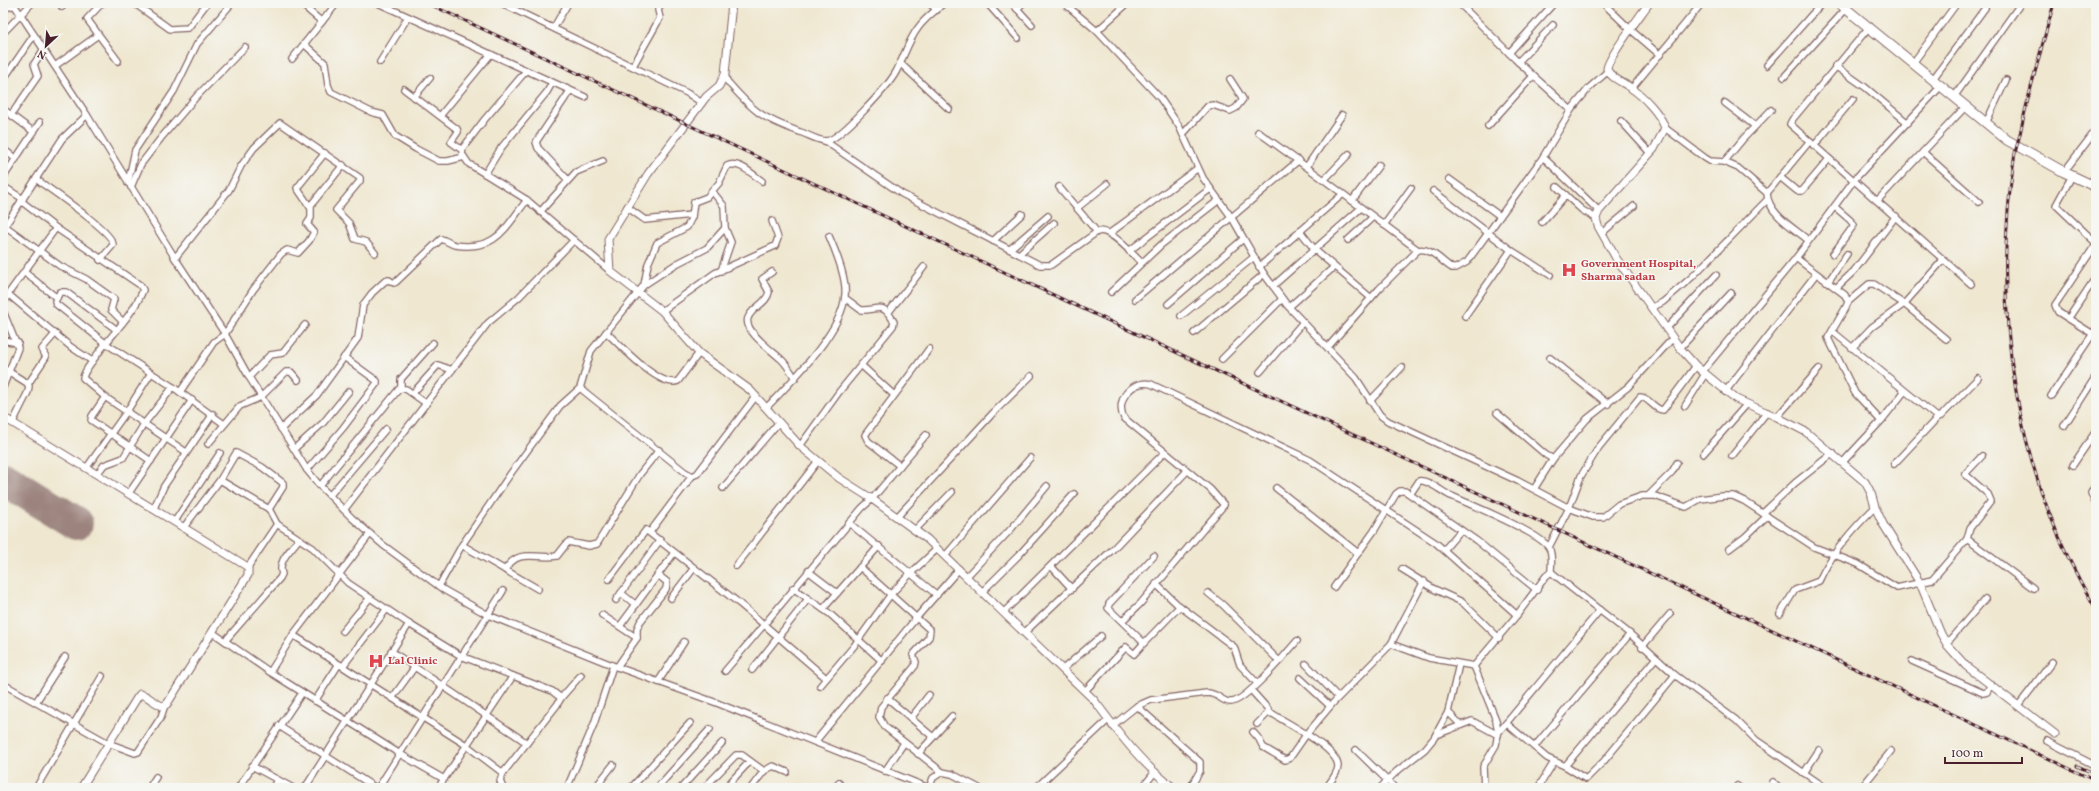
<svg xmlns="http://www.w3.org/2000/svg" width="2099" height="791" viewBox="0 0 2099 791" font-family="Vollkorn,serif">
<rect width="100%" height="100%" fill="#f6f6f2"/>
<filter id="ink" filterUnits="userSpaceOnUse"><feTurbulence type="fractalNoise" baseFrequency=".025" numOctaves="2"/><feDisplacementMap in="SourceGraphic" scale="8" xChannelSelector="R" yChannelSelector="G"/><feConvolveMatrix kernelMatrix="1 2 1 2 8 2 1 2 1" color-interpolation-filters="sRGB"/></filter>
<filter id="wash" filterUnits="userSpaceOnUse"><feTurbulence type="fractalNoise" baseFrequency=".012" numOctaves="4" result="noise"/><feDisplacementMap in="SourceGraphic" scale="16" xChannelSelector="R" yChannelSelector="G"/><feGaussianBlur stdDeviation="0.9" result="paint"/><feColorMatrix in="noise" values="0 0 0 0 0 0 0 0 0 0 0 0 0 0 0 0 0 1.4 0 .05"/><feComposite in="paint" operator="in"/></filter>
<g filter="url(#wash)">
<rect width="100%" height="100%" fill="#efe7d0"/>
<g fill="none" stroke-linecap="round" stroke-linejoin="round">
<!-- runway -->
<polyline stroke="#9c837e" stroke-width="34" points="3,478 76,523"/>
</g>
</g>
<g filter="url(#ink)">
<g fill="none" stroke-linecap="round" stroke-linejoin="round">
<!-- minor casing -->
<g stroke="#846565" stroke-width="8">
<g id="minor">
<polyline points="102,3 87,19 118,61"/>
<polyline points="134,3 170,29 188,28 207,3"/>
<polyline points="300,3 322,22"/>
<polyline points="378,3 585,97"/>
<polyline points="501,3 687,93 702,103"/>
<polyline points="929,3 937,10"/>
<polyline points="987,3 1018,38"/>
<polyline points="1012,3 1032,25"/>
<polyline points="1064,3 1097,31 1160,98 1179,126 1203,178 1232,218 1264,274 1287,305 1356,378 1380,415 1388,421 1518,481 1569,508 1593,517 1603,517 1619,504 1642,496 1655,496 1686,507 1700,499 1723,496 1733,496 1744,501 1814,547 1858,564 1897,588 1932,580 1961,546 1967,539 1970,528 1991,501 1988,494 1965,474 1982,456"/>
<polyline points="1459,3 1515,59 1571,110"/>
<polyline points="1603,3 1631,30 1660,55"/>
<polyline points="62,7 66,3"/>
<polyline points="3,9 15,5"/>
<polyline points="1017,9 1023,3"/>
<polyline points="1870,26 1792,120 1790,124 1971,284"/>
<polyline points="554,27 567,5 566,3"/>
<polyline points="1097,31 1128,3"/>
<polyline points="3,33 32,3"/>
<polyline points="304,44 325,63 328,85 331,92 371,112 383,115 395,136 416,149 439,161 448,161 464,157"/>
<polyline points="1509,53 1554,3"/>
<polyline points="292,59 337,3"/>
<polyline points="380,62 408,17"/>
<polyline points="1518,62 1553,25"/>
<polyline points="900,63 949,109"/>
<polyline points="1913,63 1957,3"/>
<polyline points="1767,65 1822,3"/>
<polyline points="55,66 98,35"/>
<polyline points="633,66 660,18 658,10 662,3"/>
<polyline points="1835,66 1865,87 1908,123"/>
<polyline points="526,71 485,119 463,148 462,154 469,164 527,200 610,271"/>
<path d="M725,74l2,7c26,30 34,37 73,51 7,2 18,9 26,9 14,-1 63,-56 70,-69 8,-15 12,-31 22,-44 7,-10 17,-17 26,-25"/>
<polyline points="1784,77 1846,9"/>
<polyline points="1933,79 1985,8"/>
<polyline points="3,80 34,35"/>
<polyline points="1632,88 1702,3"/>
<polyline points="404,89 457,129 458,132 451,142 462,150"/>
<polyline points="414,97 430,78"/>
<polyline points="1954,97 2021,3"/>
<polyline points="1725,103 1755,126"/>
<polyline points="3,109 34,132"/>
<polyline points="11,115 38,76 34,64 44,49"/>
<polyline points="87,115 175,258 225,334 249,377 307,470 320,486 352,518 383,545 444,590 488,615 617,667 717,703 929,788"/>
<polyline points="440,116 491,54"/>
<polyline points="1621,121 1650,153"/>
<polyline points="1986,123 2006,80"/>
<polyline points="1488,126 1533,76"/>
<path d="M1665,128l40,30 5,3 14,1 14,6 29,25c1,21 27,35 41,47"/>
<path d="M1258,132c54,38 106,78 160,118"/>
<polyline points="1183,134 1208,106 1213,105 1230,111 1236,108 1243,99 1230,79"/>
<path d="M825,141l77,53 138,71h11l46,-33c12,-6 35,22 44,30"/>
<polyline points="1814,146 1853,99"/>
<polyline points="3,149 16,159"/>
<polyline points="1923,152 1979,202"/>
<polyline points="1543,157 1599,211"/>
<polyline points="1724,162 1743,139 1771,110"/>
<polyline points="1307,166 1342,115"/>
<polyline points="2064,172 2096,130"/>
<polyline points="485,174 501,148 547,92 552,83"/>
<polyline points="2072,176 2056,205 2096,243"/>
<polyline points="1780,177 1797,191 1802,191 1829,159"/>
<polyline points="3,178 40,122"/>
<path d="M36,179c12,9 79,54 77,66l-13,15"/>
<polyline points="1325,179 1349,154"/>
<polyline points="1449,179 1500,216"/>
<polyline points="568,180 538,148 536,142 570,91"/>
<polyline points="128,183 135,150 174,91 197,44 232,3"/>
<polyline points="2090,184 2096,175"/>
<polyline points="3,186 23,199"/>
<polyline points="131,187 141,164 161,138 196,97 245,47"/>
<polyline points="1059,187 1097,232"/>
<polyline points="1557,187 1582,210 1596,218"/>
<polyline points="712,191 724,206 725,228 731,242 721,271"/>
<polyline points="1433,191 1511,250 1550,275"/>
<polyline points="1767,193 1809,142"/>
<polyline points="1878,200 1966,106"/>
<polyline points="1352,201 1379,165"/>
<polyline points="310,207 297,188 325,153"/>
<polyline points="627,207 645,220 692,215"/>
<polyline points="1077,208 1107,184"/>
<polyline points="540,212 576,172 603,161"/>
<polyline points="1542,222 1566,195"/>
<polyline points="1384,225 1411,188"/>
<polyline points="5,226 60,266 86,279 114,299 111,310 123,322"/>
<path d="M56,228l84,57 3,5c-9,24 -34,47 -49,69 -4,6 -10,12 -11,19l22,19 81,55"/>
<polyline points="3,229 62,139 87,115 13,3"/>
<polyline points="1300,231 1315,250 1371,298"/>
<polyline points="1110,233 1198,168"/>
<polyline points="1602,233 1634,206"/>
<polyline points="1348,240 1373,217"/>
<polyline points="993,241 1022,214"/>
<polyline points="2096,244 2055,305 2058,312 2096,336"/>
<polyline points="1010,249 1048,216"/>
<polyline points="1129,251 1210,189"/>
<polyline points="1019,254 1054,223"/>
<polyline points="1833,254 1854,225 1850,220 1835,207"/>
<polyline points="175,258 229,190 241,166 254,148 280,123 360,178 360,181 336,210 349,223 355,239 366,242 375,253"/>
<polyline points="1796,258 1845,295 1848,302 1846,307 1828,338 1855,393 1881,421"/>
<polyline points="1259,267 1343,194"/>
<polyline points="24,272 57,298"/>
<path d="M772,272l-10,7 7,13c-2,12 -17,15 -21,26 -5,13 26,34 34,42 5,5 9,12 13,18"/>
<polyline points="1828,282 1847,254"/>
<polyline points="644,285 676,264 707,248 725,228"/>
<polyline points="1273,286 1361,208"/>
<polyline points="1836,288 1854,271 1896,216"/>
<polyline points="1111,292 1162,244 1219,200"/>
<polyline points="8,294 71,347 92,361"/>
<polyline points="1135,299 1299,160"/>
<polyline points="1848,302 1869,284 1874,284 1904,304 1946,339"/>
<polyline points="1168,304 1243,239"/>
<polyline points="3,305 8,294 56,228 21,201"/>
<polyline points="1289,307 1334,267"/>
<polyline points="1651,308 1663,302 1692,277 1767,200"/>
<polyline points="3,311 18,348 3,387"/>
<polyline points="662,311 715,273 775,246 778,238 772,221"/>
<polyline points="888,313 924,267"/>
<polyline points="1181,316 1254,257"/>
<polyline points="1465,316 1511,250"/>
<polyline points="2068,319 2096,277"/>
<polyline points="1666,329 1716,275"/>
<polyline points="117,330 66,292 60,292 55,301 56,304 105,343 173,387 224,424"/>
<polyline points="1832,331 1937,417 1941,416 1978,378"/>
<path d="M606,332c13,12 54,57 72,49l21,-28"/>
<polyline points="1194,333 1264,274"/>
<polyline points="3,340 18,343"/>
<path d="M1328,347l51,-58 39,-39c13,-3 24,12 34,18h4l11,-6 76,-105 28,-47 18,-22 19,-17"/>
<polyline points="1680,348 1731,293"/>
<polyline points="1852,348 1872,327 1904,304 1943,260"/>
<polyline points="1550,358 1608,404"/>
<polyline points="1222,359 1282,299"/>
<polyline points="861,365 894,395"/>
<polyline points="3,368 27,383 29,386 28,392 13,422"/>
<polyline points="1260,372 1303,322"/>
<polyline points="1702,372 1796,258 1854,180 1941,86"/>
<polyline points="249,377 270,355 283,353 305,325"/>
<polyline points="28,384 46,357 42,349 55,334"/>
<polyline points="401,388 401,379 433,343"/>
<polyline points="580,388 685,472 692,476 697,474 756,396"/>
<polyline points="180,392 214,342 225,334 253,290 281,254 287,250 298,253 309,241 314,232 307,224 311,218 311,205 343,165"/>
<polyline points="1725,392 1816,274"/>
<polyline points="413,393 438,365 452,370"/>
<polyline points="2051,396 2096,329"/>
<polyline points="105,397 92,416 91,420 151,461"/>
<polyline points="1370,401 1402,367"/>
<polyline points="1685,406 1705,374"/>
<path d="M767,407c24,-25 76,-76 78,-112 2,-17 -9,-43 -16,-59"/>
<polyline points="1497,413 1546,455 1553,459 1587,419 1628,387 1673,338"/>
<polyline points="1777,417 1819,369"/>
<polyline points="2064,426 2096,376"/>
<path d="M281,429l36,-34 41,-57 5,-33 9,-12 13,-12 4,-1 5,3 2,-1 45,-43c5,1 9,5 14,6 42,6 49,-16 72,-45"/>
<polyline points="208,444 240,406 261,397 286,372 291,372 298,380"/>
<path d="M800,446l39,-54 54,-66 1,-4c-12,-22 -16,-11 -33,-12l-16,-12"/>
<polyline points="294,449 323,423 349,391"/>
<polyline points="1703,454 1747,404"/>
<polyline points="1732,456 1767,412"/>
<polyline points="1843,462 1882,420 1904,392"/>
<polyline points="1894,464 1938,417"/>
<polyline points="2073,465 2096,431"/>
<polyline points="900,466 868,441 865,435 929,349"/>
<polyline points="87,467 127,411 151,373"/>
<polyline points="307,470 343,428 377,383 377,381 344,357"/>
<polyline points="97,474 104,465 123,458 144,424 173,387"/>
<polyline points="220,480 269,509 277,524 248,567"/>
<polyline points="2096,484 2091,493 2096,504"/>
<polyline points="320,486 399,389 406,389 427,404"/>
<polyline points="723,488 779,422"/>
<polyline points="1276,488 1358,553"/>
<polyline points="1534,489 1553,459"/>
<polyline points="129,493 192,400"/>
<path d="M1411,493l8,-12c8,-2 22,10 30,14 18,8 92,38 100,53 4,6 2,17 2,24"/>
<polyline points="330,495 386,429"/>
<polyline points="1649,495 1672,472 1677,463"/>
<polyline points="154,508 164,486 213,414"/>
<polyline points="344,510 488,323 519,297 574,240"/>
<polyline points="1763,513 1795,483 1833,453"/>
<polyline points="897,517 994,412 1031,376"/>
<polyline points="175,521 220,453"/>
<polyline points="849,523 937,595"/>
<polyline points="277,524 313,548 348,583 409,624"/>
<polyline points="184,527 220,480 236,453 262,467 283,483 283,487 269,509"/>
<polyline points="915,530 952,492"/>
<polyline points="650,532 692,476"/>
<polyline points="370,534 293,635 270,672 400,754 444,779"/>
<polyline points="1967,539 2033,588"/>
<polyline points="462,545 538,589"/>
<path d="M1549,547l20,-39 12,-32 18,-29 41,-50c9,0 14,13 23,13l33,-44"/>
<polyline points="1729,549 1745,537 1767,516"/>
<polyline points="1444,550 1461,530"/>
<polyline points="945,556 1030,458"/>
<polyline points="1154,556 1109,604 1108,608 1144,643 1180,606"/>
<polyline points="736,566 818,461"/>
<polyline points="1051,566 1072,589"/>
<polyline points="860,567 930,630 929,637 913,655 916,662 915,666 881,707 879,717 885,727 942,772"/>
<polyline points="1402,569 1434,589 1462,602 1499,638"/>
<path d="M505,570c14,-23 31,-10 52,-14l11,-14 21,4 8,-2 43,-70 19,-24"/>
<polyline points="808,571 837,593"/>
<polyline points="967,576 1012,528 1047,486"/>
<polyline points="609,579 646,530 740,604 826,678"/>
<polyline points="1156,584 1177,604 1234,647 1240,665 1257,683"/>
<path d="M439,586l23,-41 49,-72 49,-67 20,-18 11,-37 53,-66 4,-21 9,-21 30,-16 5,-10 2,-15 13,-5 12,-14 8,-17c12,-6 26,9 35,15"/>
<polyline points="1334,587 1374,531 1396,494 1400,491 1405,491 1477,541 1537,590"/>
<polyline points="793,588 830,614 882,661"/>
<polyline points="982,592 1019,555 1074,494"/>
<polyline points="621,593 636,605"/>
<polyline points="1208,593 1223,605 1279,661"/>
<polyline points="671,598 694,568"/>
<polyline points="616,600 660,540"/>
<polyline points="823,609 879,546"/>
<polyline points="1004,612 1165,452"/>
<path d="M1780,614l15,-24 24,-9c13,-29 34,-52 56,-74"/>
<polyline points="602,615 637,638"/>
<path d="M1122,621l18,-17 84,-99 -14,-16 -86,-71c-10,-18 9,-39 27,-34l159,76 126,83 81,72"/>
<polyline points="620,626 674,553"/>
<polyline points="343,631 369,599"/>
<polyline points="212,632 270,672"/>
<polyline points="1025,632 1113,549 1187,471"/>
<polyline points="293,635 466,745 503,773 500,781 503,788"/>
<path d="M225,641l55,-63 2,-4c-5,-13 9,-24 17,-35"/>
<polyline points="1947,643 1985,599"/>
<polyline points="1391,644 1429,658 1474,666"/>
<polyline points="1642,647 1670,614"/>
<polyline points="391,651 527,743"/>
<polyline points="1912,661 1983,693 1987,692 1991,684"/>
<polyline points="1306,664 1338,697"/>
<polyline points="1459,664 1448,712 1461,725"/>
<polyline points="343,666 386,610"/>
<polyline points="617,667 637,638 637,629 640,622 666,589 667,582 658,575"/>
<polyline points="1063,669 1101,636"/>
<polyline points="752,670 808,599"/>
<polyline points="725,671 862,508 872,499 926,435"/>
<polyline points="1300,678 1330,706"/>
<polyline points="658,682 684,642"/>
<polyline points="3,684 108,743 135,753 138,752 161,717 165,705"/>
<polyline points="820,686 854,646 891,594 911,573 937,549"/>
<polyline points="1251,690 1268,709 1268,713 1257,724"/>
<polyline points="1085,691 1126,647 1134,654 1144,643"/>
<polyline points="393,697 414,668"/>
<polyline points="561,698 581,675"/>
<polyline points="887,698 933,737"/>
<polyline points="315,701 339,664"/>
<polyline points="36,702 65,657"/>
<polyline points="2019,705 2052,662"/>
<polyline points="1137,706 1200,762 1200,771 1190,788"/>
<path d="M1268,713l5,1c15,10 64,34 65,52 0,8 -8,16 -12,22"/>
<polyline points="911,718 929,695"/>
<polyline points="1506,723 1547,758 1565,766 1586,779 1604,761 1675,675"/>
<polyline points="279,726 376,788"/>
<path d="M1112,726l25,-20 14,-6 56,-7c11,0 15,9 23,9 13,2 57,-49 67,-61"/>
<polyline points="1253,732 1259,739 1263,747 1285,760 1290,758 1306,735 1333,703 1391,644 1424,581"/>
<polyline points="1498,733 1600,610"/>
<polyline points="1436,735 1472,721 1498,735"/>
<polyline points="2047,741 2096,766"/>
<polyline points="815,742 917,617 959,569"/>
<polyline points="1534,747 1630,634"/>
<polyline points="1356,750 1395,788"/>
<polyline points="918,754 952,716"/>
<polyline points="252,766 293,788"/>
<polyline points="1565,766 1655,659"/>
<polyline points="885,771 904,743"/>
<polyline points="1804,773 1819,750"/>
<polyline points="1773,782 1780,788"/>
<polyline points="1737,786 1739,788"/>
<polyline points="36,788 102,676"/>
<polyline points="149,788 156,777"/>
<polyline points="238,788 302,693"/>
<polyline points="272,788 278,780"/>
<polyline points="305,788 409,624 461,656 552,691 561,698 557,705 503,773"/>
<polyline points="378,788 503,591"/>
<polyline points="438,788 513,676"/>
<polyline points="567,788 594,724 613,666"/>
<polyline points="595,788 613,765"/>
<polyline points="631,788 690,723"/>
<polyline points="657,788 710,729"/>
<polyline points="681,788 722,743"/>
<polyline points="704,788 736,755 742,755 750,761"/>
<polyline points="725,788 750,761 764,771 773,766 787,772"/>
<polyline points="751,788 764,771"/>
<polyline points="834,788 839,783"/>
<polyline points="929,788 933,778 942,772 952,774 979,788"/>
<polyline points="1036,788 1108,720"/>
<polyline points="1142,788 1155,772"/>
<polyline points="1380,788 1396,772 1425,749 1434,738 1448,712"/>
<polyline points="1484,788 1483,767 1496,745 1498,733 1496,720 1474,666 1517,615 1546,576 1551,572 1630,634 1675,675 1736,720 1756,740 1826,788"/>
<polyline points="1538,788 1554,762"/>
<polyline points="1861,788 1891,751"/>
</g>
</g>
<!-- tertiary casing -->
<g stroke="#846565" stroke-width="9">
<g id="tertiary">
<path d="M732,3l-7,71 -6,12 -13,11 -58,77 -40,65 2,32 52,40 37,42 51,37 50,56 39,32 33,21 55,40 167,161c24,32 47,64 80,88"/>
<path d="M1649,3c-8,12 -42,56 -42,66 3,9 16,13 24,19 12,8 29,25 34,40l-11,21 -55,62 -3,7 2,8 18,32 64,90 16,18 40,33 41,18 29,15 59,50 6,11 4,14 8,17 37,59 21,51 7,12 18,20 89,68"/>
<path d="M3,417l245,150v8l-81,129 -4,2c-8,-2 -14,-10 -23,-12l-3,4 -56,90"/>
</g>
</g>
<!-- primary casing -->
<g stroke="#846565" stroke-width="11">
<polyline id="primary" points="1839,3 2007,140 2064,172 2096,187"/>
</g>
<!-- minor -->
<use href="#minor" stroke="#fff" stroke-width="5.5"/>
<!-- tertiary -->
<use href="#tertiary" stroke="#fff" stroke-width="7"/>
<!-- primary -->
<use href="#primary" stroke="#fff" stroke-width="9"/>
<!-- rail casing -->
<g stroke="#4a1f2b" stroke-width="3">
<g id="rail">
<polyline points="427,3 2096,781"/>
<path d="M2054,3c-12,44 -25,87 -34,131 -2,8 -5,17 -6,25 -23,153 1,316 82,450"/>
<polyline points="2077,766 2096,774"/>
</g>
</g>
<!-- rail -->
<use href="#rail" stroke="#f6f6f2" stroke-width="1.5" stroke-dasharray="4.5" stroke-linecap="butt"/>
</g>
</g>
<!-- icons -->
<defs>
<g id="hospital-bare" transform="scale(1.2)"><path d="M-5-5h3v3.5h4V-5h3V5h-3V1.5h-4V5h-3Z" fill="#e0444e" stroke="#f6f6f2" stroke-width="2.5" paint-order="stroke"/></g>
</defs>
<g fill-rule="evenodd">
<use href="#hospital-bare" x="1569" y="270"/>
<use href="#hospital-bare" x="376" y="661"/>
</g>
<g text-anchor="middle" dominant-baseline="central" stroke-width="3" stroke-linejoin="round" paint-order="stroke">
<!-- health labels -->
<g font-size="11" font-weight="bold" fill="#be3a42" stroke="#f6f6f2" text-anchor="start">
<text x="1581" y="264">Government Hospital,<tspan x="1581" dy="13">Sharma sadan</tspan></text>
<text x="388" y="661">Lal Clinic</text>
</g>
</g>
<!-- margin -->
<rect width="2099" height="791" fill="none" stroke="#f6f6f2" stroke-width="16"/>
<!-- north arrow -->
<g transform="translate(46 46) rotate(206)" stroke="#f6f6f2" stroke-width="3" paint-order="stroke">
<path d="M0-3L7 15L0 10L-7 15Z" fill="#4a1f2b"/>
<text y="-6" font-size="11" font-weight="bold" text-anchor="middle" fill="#4a1f2b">N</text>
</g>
<!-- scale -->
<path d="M1945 757v6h77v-6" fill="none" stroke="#4a1f2b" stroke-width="2"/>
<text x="1951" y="757" font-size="12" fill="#4a1f2b" stroke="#f6f6f2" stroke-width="3" paint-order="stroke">100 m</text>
</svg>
